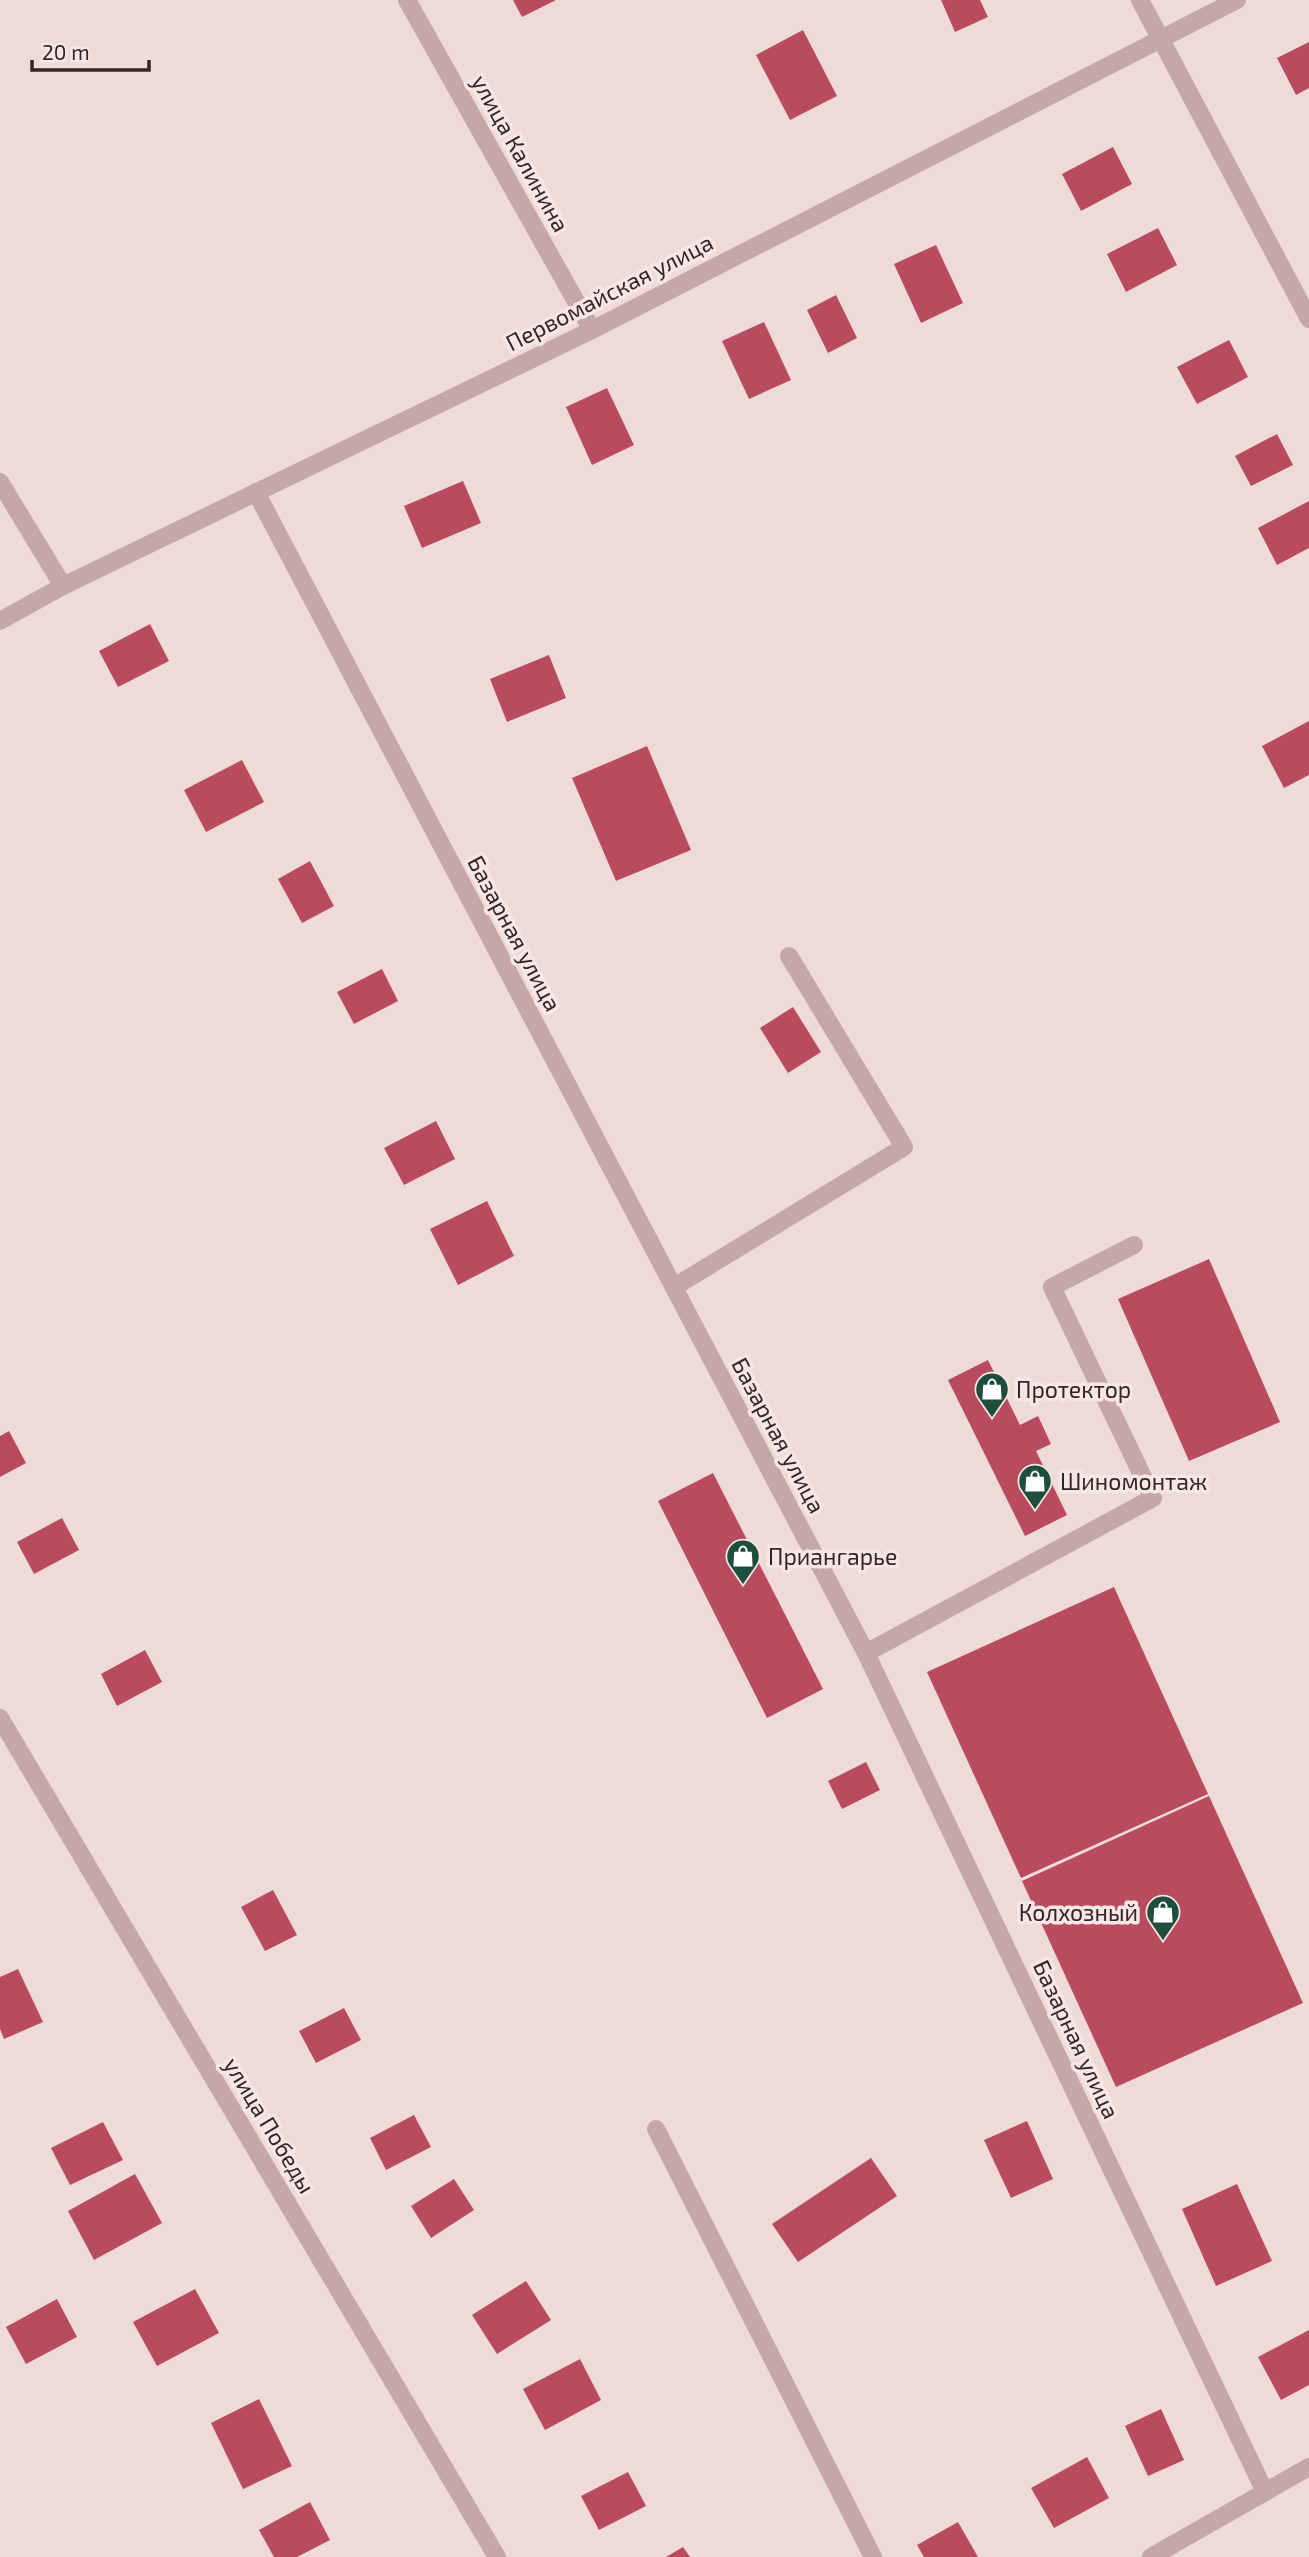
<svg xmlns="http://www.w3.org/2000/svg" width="1309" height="2557" viewBox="0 0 1309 2557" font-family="'Exo 2',sans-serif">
<rect width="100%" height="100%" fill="#eedad8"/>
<!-- building -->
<g fill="#b94b5f">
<polygon points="513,0 556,0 522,17"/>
<polygon points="941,0 980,0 988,17 955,32"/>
<polygon points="803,30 837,96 790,120 756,55"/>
<polygon points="1309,42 1309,88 1296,95 1277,58"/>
<polygon points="1113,147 1132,184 1081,211 1062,174"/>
<polygon points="1158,228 1177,265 1126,292 1107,254"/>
<polygon points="936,245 963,303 921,323 894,264"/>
<polygon points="836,295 857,338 828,353 807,310"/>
<polygon points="764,322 791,380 749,399 722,341"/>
<polygon points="1229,340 1248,377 1197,404 1177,367"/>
<polygon points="607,388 634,445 592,465 566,407"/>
<polygon points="1277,434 1293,465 1251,486 1235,456"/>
<polygon points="463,481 481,523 422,548 404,506"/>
<polygon points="1309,501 1309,548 1277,565 1258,528"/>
<polygon points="150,624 169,661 118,687 99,651"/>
<polygon points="549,655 566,698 507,722 490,679"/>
<polygon points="1309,721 1309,775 1284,788 1262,746"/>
<polygon points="647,746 691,850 616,881 572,778"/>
<polygon points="242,760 264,802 206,832 184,790"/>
<polygon points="310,861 334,906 302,923 278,879"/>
<polygon points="382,969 398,1001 354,1024 337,992"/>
<polygon points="793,1007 821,1052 788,1073 760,1028"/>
<polygon points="436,1121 455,1159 404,1185 384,1148"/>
<polygon points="487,1201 514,1256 458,1285 430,1229"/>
<polygon points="1209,1259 1280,1422 1189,1461 1118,1299"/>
<polygon points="988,1360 1020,1425 1038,1416 1051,1444 1036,1451 1067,1515 1025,1536 948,1380"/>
<polygon points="9,1431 26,1463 0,1477 0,1436"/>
<polygon points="713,1473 823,1689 767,1718 658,1501"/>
<polygon points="62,1518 79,1550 34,1574 17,1542"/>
<polygon points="1114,1587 1208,1794 1021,1878 927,1672"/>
<polygon points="145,1650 162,1682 117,1706 101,1674"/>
<polygon points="866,1762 880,1790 842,1809 828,1781"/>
<polygon points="1209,1796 1303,2003 1116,2087 1022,1881"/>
<polygon points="273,1890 297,1935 265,1951 241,1907"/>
<polygon points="18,1969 43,2022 4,2039 0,2029 0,1977"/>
<polygon points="344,2008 361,2040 316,2063 299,2031"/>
<polygon points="414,2115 431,2147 386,2170 370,2138"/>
<polygon points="1027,2121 1053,2179 1011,2198 984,2140"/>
<polygon points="103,2122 123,2160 70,2185 51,2148"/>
<polygon points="871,2158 897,2196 798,2262 772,2224"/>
<polygon points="135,2174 162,2223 94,2260 68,2211"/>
<polygon points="454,2179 474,2210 431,2238 411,2206"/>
<polygon points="1237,2184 1272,2261 1216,2286 1182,2209"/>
<polygon points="526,2281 551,2320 497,2354 472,2315"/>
<polygon points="195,2289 219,2333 157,2366 133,2322"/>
<polygon points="57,2299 77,2337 26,2364 6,2327"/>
<polygon points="1309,2330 1309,2385 1281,2400 1258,2357"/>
<polygon points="580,2359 601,2400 545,2430 523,2389"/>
<polygon points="259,2399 292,2466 243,2489 211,2423"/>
<polygon points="1161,2409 1184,2460 1148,2476 1125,2426"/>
<polygon points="1087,2457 1109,2498 1054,2528 1031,2488"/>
<polygon points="628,2472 646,2506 599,2530 581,2496"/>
<polygon points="310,2502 330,2540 297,2557 274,2557 259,2530"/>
<polygon points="958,2522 978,2557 924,2557 917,2545"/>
<polygon points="683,2547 690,2557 666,2557"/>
</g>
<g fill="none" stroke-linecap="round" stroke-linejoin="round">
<!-- service -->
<g stroke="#c4a7a6" stroke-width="18">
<polyline points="674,1287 904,1147 789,956"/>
<polyline points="866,1653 1153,1498 1052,1287 1134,1245"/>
<polyline points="656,2129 873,2557"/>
</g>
<!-- minor -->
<g stroke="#c4a7a6" stroke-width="18">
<polyline points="407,0 592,330"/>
<polyline points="1140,0 1309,319"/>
<polyline points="0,482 63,586"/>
<polyline points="256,492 866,1653 1265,2492"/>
<polyline points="0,621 63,586 592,330 1237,0"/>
<polyline points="0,1718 497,2557"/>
<polyline points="1151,2557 1309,2467"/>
</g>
</g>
<!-- icons -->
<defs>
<g id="shop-pin" transform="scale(1.75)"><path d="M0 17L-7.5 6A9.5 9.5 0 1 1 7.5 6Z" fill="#204e3d" stroke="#f6e6e4"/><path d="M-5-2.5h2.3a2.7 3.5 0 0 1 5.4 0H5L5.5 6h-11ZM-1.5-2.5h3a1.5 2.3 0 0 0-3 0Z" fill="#fff"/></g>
</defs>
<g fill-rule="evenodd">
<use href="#shop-pin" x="992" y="1389"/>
<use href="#shop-pin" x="1035" y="1481"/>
<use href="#shop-pin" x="743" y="1556"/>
<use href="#shop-pin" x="1163" y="1912"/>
</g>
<g text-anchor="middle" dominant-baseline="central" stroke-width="7" stroke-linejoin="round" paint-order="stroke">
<!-- street labels -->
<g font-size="23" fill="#312627" stroke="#f6e6e4">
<text transform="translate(521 153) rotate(61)">улица Калинина</text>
<text transform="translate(609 292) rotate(-27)">Первомайская улица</text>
<text transform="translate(515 933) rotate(62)">Базарная улица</text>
<text transform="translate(779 1435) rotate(62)">Базарная улица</text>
<text transform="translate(1077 2039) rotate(65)">Базарная улица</text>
<text transform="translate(270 2125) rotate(59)">улица Победы</text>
</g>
<!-- poi labels -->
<g font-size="23" fill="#312627" stroke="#f6e6e4" text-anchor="start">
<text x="1016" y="1389">Протектор</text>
<text x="1060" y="1481">Шиномонтаж</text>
<text x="768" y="1556">Приангарье</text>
<text x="1138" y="1912" text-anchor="end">Колхозный</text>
</g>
</g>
<!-- scale -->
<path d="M32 60v10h117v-10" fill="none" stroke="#312627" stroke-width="3.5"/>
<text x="42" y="60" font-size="21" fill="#312627" stroke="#f6e6e4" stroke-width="5" paint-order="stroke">20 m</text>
</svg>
